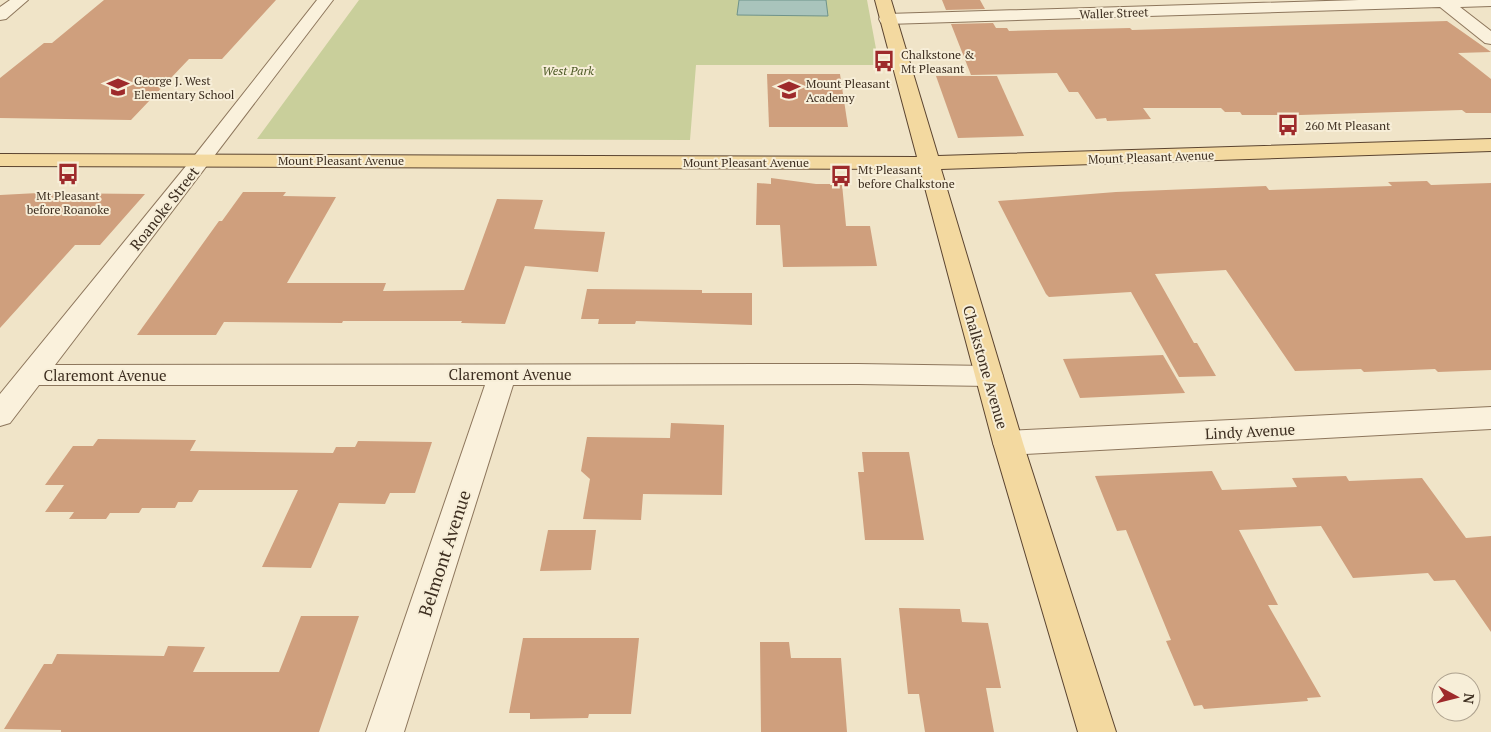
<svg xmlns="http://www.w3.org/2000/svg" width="1491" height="732" viewBox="0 0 1491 732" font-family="'PT Serif',serif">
<rect width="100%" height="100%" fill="#f0e4c8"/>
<!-- green -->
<polygon fill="#c9cf9b" points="359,0 867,0 879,65 696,65 690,140 257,139"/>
<!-- water -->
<polygon fill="#a9c4bc" stroke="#6f938a" points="739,0 826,0 828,16 737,15"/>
<!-- building -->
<g fill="#cf9f7d">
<polygon points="104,0 276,0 222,59 189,59 131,120 0,118 0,78 44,43 52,43"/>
<polygon points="942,0 980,0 985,9 946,10"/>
<polygon points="1447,21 1491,52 1458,53 1491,79 1491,113 1466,113 1462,110 1300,115 1242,115 1240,112 1225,112 1221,108 1143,108 1151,119 1107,121 1106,118 1096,119 1078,92 1069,92 1057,73 971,75 951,24 993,23 996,28 1007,28 1009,31 1130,28 1132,30"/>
<polygon points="767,74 840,74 848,127 769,127"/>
<polygon points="936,76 997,76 1024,136 958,138"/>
<polygon points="771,178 816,184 842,184 846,226 870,226 877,266 783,267 780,225 756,225 757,183 771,184"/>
<polygon points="1427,181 1431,185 1491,183 1491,370 1438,372 1435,369 1364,372 1361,369 1295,371 1226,270 1155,274 1194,343 1197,343 1216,376 1179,377 1131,292 1049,297 1046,294 998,201 1116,192 1266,186 1269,190 1392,186 1388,182"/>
<polygon points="243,192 286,192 283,196 336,197 287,283 386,283 383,291 464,290 497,199 543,200 534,229 605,232 598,272 525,266 505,324 461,323 462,321 343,321 342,323 224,322 216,335 137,335 219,221 222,221"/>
<polygon points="38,193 145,194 100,245 75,245 0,328 0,195"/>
<polygon points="587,289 702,290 702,293 752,293 752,325 636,321 635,324 598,324 599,319 581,319"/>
<polygon points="1163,355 1185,393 1080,398 1063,359"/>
<polygon points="671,423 724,425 722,495 643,494 641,520 583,519 590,479 581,471 587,437 670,438"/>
<polygon points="98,439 196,440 190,451 333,453 336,447 355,447 358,441 432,442 415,493 390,493 385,504 339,503 311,568 262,567 298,490 199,490 192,502 178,502 175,508 142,508 139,513 110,513 106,519 69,519 74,512 45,512 64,485 45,485 73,446 93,446"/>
<polygon points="862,452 909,452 924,540 865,540 858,472 864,472"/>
<polygon points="1212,471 1222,490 1297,487 1292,478 1346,476 1349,481 1422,478 1466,538 1491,536 1491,632 1455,580 1434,581 1428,573 1353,578 1321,526 1239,530 1278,605 1268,605 1321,697 1307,698 1308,701 1204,709 1202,705 1194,706 1166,641 1171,640 1126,530 1117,531 1095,476"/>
<polygon points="548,530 596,530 591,570 540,571"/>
<polygon points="899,608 960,609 962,622 988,623 1001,688 986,688 994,732 925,732 919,694 908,694"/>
<polygon points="301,616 359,616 319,732 61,732 61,730 4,729 44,664 52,664 57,654 164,656 168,646 205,647 193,672 279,672"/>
<polygon points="523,638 639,638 631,714 589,714 588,718 530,719 530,713 509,713"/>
<polygon points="760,642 789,642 791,658 841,658 847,732 761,732"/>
</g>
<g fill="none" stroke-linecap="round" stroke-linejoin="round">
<!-- minor casing -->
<g stroke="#8d765c" stroke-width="2">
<g id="minor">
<polygon points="10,0 28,0 6,19 0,20 0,7"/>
<polygon points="317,0 333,0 55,365 858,364 989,366 999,369 1003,376 999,383 989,386 858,384 513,385 404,732 366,732 485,385 39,385 10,423 0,426 0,394 195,155"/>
<polygon points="1359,0 1491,0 1491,6 1460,7 1491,31 1491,44 1485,43 1440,7 887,24 881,23 879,19 881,15 887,14"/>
<polygon points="1491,407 1491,429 1008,455 997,452 993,443 997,434 1008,431"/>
</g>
</g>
<!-- major casing -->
<g stroke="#5b4430" stroke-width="2">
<polygon id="major" points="875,0 891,0 938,156 1491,139 1491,151 941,169 1023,443 1116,732 1078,732 993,443 920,169 0,166 0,154 917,157"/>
</g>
<!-- minor -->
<use href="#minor" fill="#faf1dc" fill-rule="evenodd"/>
<!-- major -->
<use href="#major" fill="#f3d9a0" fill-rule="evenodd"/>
</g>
<!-- icons -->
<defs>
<g id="bus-bare" transform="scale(1.725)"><path d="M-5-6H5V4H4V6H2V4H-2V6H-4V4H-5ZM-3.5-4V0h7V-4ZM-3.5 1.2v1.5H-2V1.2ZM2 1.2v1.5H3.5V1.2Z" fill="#9e2a2b" stroke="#f7eed8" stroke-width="2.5" paint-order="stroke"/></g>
<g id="school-bare" transform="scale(1.725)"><path d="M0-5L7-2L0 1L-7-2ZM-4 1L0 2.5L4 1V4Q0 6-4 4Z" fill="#9e2a2b" stroke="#f7eed8" stroke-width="2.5" paint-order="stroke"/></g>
</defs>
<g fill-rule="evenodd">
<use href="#bus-bare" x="884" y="61"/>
<use href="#school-bare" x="118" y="87"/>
<use href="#school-bare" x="789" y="90"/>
<use href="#bus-bare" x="1288" y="125"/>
<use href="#bus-bare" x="68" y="174"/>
<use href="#bus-bare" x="841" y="176"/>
</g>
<g text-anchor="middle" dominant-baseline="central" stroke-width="4" stroke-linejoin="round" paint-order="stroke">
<!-- far-street labels -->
<g font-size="12" fill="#3d2e20" stroke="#f7eed8">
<text transform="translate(1114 13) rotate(-2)">Waller Street</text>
<text transform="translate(1151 157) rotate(-2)">Mount Pleasant Avenue</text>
<text x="341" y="160">Mount Pleasant Avenue</text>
<text x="746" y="162">Mount Pleasant Avenue</text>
</g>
<!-- far-poi labels -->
<g font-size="12" fill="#3d2e20" stroke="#f7eed8" text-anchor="start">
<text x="901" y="54">Chalkstone &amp;<tspan x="901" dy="14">Mt Pleasant</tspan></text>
<text x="134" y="80">George J. West<tspan x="134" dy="14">Elementary School</tspan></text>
<text x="806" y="83">Mount Pleasant<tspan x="806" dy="14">Academy</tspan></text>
<text x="1305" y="125">260 Mt Pleasant</text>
<text x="858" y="169">Mt Pleasant<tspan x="858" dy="14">before Chalkstone</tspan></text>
<text x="68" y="195" text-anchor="middle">Mt Pleasant<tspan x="68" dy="14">before Roanoke</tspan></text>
</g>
<!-- far-park labels -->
<g font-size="12" font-style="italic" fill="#4d5a26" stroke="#f7eed8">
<text x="568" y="70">West Park</text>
</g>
<!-- street labels -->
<g font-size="15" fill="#3d2e20" stroke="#f7eed8">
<text transform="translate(164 208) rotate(-52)">Roanoke Street</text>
<text transform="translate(986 367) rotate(74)">Chalkstone Avenue</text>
<text x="510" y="374">Claremont Avenue</text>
<text x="105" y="375">Claremont Avenue</text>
<text transform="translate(1250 431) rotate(-3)">Lindy Avenue</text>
</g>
<!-- near-street labels -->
<g font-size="18" fill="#3d2e20" stroke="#f7eed8">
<text transform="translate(444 553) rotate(-72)">Belmont Avenue</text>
</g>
</g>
<!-- north arrow -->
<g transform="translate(1456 697) rotate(97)"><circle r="24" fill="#f7eed8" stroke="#ada18e"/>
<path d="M0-4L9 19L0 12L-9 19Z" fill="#9e2a2b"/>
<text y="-8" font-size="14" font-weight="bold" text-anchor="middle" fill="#3d2e20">N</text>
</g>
</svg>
